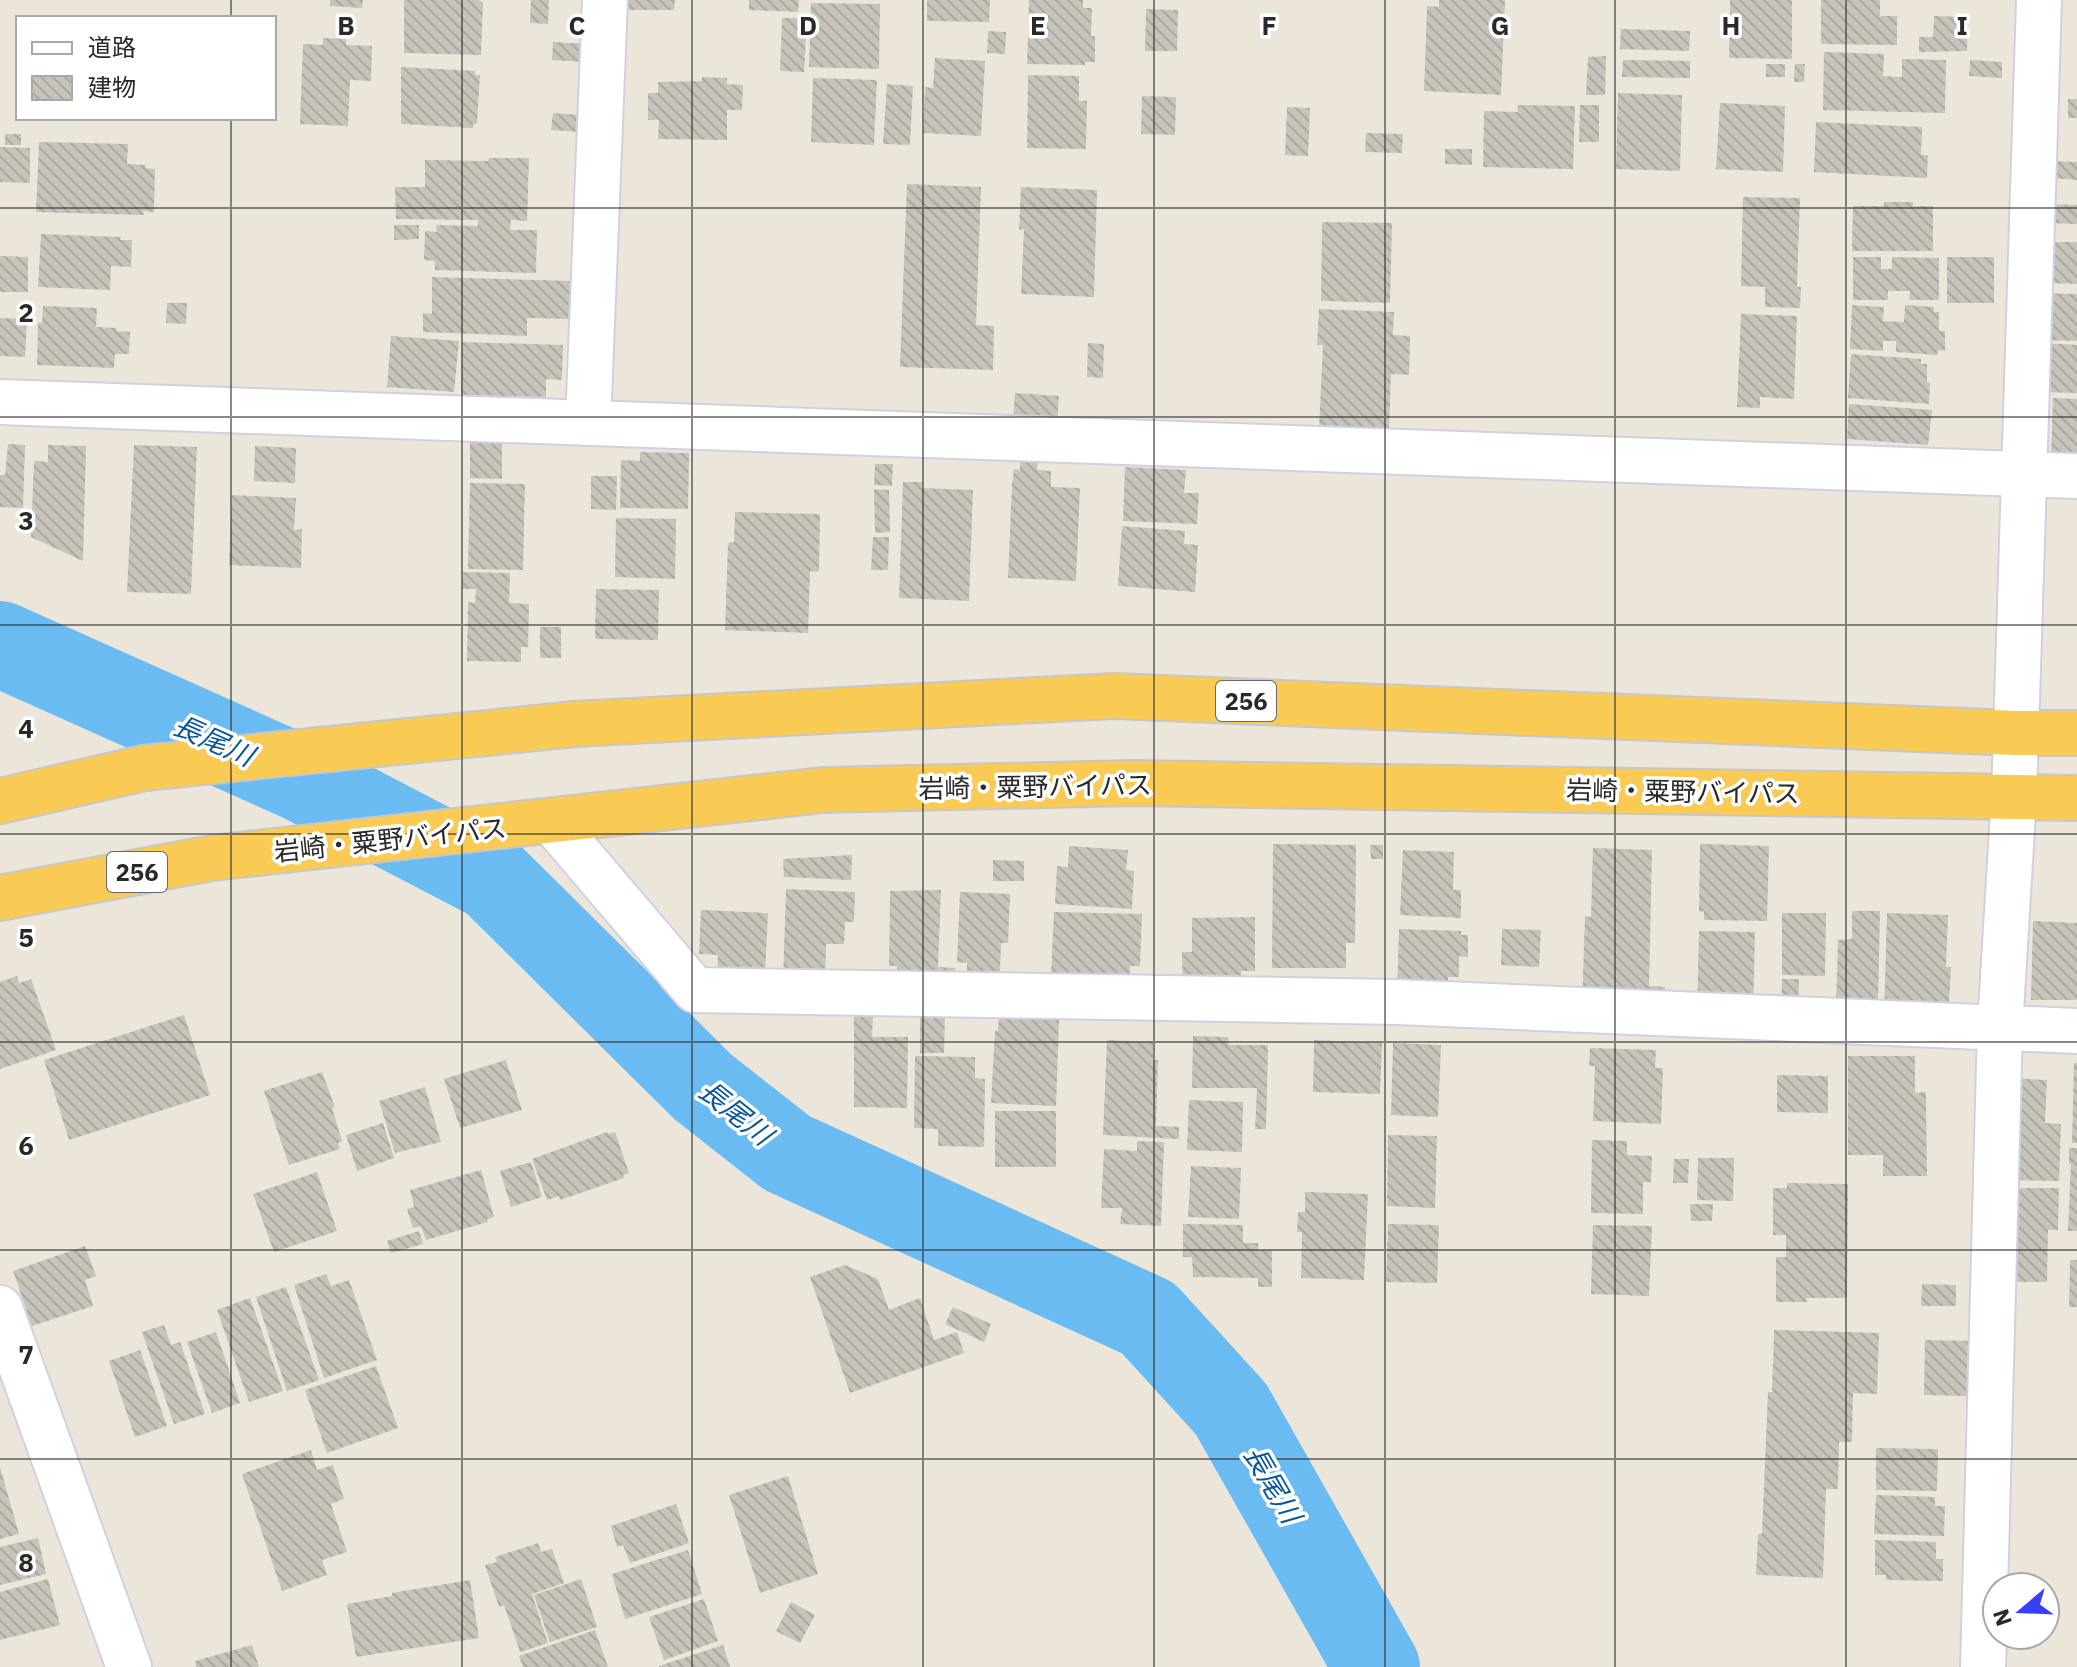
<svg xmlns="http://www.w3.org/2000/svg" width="2077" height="1667" viewBox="0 0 2077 1667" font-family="'IBM Plex Sans','Noto Sans JP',sans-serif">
<defs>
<pattern id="building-back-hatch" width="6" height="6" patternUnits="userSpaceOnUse" patternTransform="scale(2)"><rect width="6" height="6" fill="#c7c3ba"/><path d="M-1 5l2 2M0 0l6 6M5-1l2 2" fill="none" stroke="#aba8a0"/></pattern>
</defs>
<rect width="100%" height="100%" fill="#ece6da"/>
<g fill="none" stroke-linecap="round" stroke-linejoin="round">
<!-- river -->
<polyline stroke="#6abbf1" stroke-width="86" points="0,644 302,779 492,878 703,1087 787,1153 1148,1318 1231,1409 1377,1667"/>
</g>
<!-- building -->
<g fill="url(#building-back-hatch)">
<polygon points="330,0 363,0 362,8 330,6"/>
<polygon points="404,0 478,0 483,3 481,55 404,53"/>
<polygon points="531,0 549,0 548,24 530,23"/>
<polygon points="614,0 675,0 674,10 614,10"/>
<polygon points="749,0 799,0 798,12 749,10"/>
<polygon points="927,0 990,0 989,22 927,21"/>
<polygon points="1029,0 1083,0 1083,8 1092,8 1091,36 1095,36 1095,62 1085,62 1085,65 1027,64"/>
<polygon points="1439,0 1505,0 1501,95 1424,91 1427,6 1439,7"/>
<polygon points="1730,0 1792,0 1792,59 1729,58"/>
<polygon points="1821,0 1880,0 1880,16 1897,16 1897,45 1821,44"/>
<polygon points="811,3 880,4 879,69 809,67"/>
<polygon points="1146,9 1178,10 1177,51 1145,51"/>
<polygon points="1934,16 1968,17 1967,51 1919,52 1919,37 1933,37"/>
<polygon points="782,18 807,18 804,72 780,71"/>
<polygon points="1621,29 1690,31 1689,51 1620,49"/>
<polygon points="988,31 1006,32 1005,54 987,53"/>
<polygon points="323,38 346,39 346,45 372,46 371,81 350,80 348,126 300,124 303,44 323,45"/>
<polygon points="553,42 586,44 585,62 552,60"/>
<polygon points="1824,52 1884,54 1883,76 1902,77 1902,59 1946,60 1945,113 1823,110"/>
<polygon points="1606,56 1605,95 1586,95 1588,57"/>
<polygon points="935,58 985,61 981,136 923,133 925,87 933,88"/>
<polygon points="1623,60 1690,61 1690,78 1622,77"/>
<polygon points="1970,60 2002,62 2002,78 1969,76"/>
<rect x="1766" y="64" width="19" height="13"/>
<polygon points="1795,64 1805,64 1804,82 1794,82"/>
<polygon points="401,67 475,71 475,75 480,75 477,124 473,124 473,128 401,124"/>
<polygon points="1028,75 1079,76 1079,101 1087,101 1086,149 1027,148"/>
<polygon points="702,77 727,78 727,84 743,85 742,110 727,110 727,140 658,139 659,120 648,120 648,93 658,93 658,82 702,81"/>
<polygon points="813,78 877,80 874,145 811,142"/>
<polygon points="887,84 913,86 910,145 883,144"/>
<polygon points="1618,93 1682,95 1680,171 1616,169"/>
<polygon points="1142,96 1176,97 1175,135 1141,134"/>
<rect x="2068" y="99" width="9" height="19"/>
<polygon points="1720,103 1785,106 1783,172 1716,169"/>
<polygon points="1517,105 1575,106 1573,169 1483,167 1484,111 1518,112"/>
<polygon points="1580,105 1599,105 1599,142 1579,142"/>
<polygon points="1287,107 1310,108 1308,156 1285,155"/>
<polygon points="553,113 581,115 580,132 551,130"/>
<polygon points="1816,122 1922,127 1921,155 1928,155 1927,178 1814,172"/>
<polygon points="1366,133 1403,134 1402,153 1365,152"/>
<rect x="5" y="134" width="16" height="11"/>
<polygon points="39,142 128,144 127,164 146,165 145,168 155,169 154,212 143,211 144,215 36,212"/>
<polygon points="0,147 30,148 30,183 0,182"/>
<polygon points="1445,149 1472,149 1472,165 1445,164"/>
<polygon points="489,158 529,158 527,221 511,220 510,230 537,230 536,273 435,270 435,261 424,260 425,231 437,232 436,225 478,226 478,220 396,219 395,187 425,187 425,160 488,161"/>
<polygon points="2054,161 2077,162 2077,180 2053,178"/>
<polygon points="907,184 981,187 976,325 994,326 993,370 900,367"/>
<polygon points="1021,187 1097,190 1094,297 1021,294 1024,229 1019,230"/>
<polygon points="1743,197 1800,198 1797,287 1801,287 1800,308 1765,307 1765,287 1741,286"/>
<polygon points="1884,202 1913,202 1913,206 1933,206 1933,251 1852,251 1853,206 1884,206"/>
<polygon points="2047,204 2077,205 2077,224 2046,223"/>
<polygon points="1322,222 1392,223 1390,303 1321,301"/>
<polygon points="394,225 419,225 419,239 394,240"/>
<polygon points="41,234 121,237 120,240 132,240 131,267 111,266 110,290 38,287"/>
<polygon points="2051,242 2077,242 2077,284 2050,283"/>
<polygon points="0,256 28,257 28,292 0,292"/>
<polygon points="1853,257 1881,257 1881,269 1892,269 1892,257 1939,258 1939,300 1909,300 1910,291 1888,291 1888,300 1853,300"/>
<rect x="1947" y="257" width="47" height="46"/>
<polygon points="432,277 573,281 571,319 527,318 527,336 423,332 423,313 432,314"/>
<polygon points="2045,293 2077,294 2077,341 2043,340"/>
<polygon points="167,303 187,303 186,324 166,323"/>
<polygon points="1852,305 1884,307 1883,321 1904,322 1905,305 1934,307 1934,312 1939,312 1939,331 1945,331 1945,351 1938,350 1937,355 1896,352 1896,341 1883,341 1883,351 1850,349"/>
<polygon points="43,306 97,308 96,327 117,328 116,331 130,332 129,354 115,354 114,368 37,365 38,323 42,323"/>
<polygon points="1319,309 1394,312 1393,335 1410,336 1409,375 1391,374 1389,431 1319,428 1323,345 1317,345"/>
<polygon points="1741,314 1797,316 1794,399 1760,397 1760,408 1737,407"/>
<polygon points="0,318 27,319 25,357 0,356"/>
<polygon points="391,336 459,341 454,392 387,387"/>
<polygon points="462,342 563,345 562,380 546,379 546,397 461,395"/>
<polygon points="1088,343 1104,344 1103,378 1087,377"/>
<polygon points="2043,343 2077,345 2077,393 2041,392"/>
<polygon points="1851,354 1921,359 1921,364 1927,364 1927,382 1930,383 1929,404 1848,398"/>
<polygon points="1015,393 1059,396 1057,424 1013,422"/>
<polygon points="2053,398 2077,399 2077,459 2051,458"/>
<polygon points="1849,404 1932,410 1928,445 1847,439"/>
<polygon points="470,441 502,441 502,479 470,478"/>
<polygon points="8,444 25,445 23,508 0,507 0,475 5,475"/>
<polygon points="48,445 86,446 83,561 31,537 34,461 48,462"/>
<polygon points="134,445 197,447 191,594 127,592"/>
<polygon points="255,446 296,448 295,483 254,481"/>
<polygon points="640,452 689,453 688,509 620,508 621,460 640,461"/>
<polygon points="1020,456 1038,457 1037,470 1051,471 1051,487 1080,488 1076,581 1008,578 1012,485 1014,469 1020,470"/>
<polygon points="875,464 893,464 892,486 874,485"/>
<polygon points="1125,467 1186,470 1184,493 1199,493 1197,524 1123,521"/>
<polygon points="591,476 617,476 616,510 591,509"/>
<polygon points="903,482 923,482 922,488 973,490 969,601 899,598"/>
<polygon points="470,483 525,484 523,570 468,569"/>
<polygon points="874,489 889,490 890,532 875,533"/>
<polygon points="232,495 296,498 294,530 302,529 301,568 229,565"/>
<polygon points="735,512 820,514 819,572 810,571 808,633 725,630 728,543 734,542"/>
<polygon points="616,518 676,519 675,579 615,577"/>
<polygon points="1122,526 1185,531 1184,544 1198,545 1195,592 1118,586"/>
<polygon points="873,537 889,537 888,570 871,570"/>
<polygon points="462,572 510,573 509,603 529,604 528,647 521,647 521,662 467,661 468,602 475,603 476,589 462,589"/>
<polygon points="596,589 659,590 658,640 595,639"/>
<rect x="540" y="627" width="21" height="31"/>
<polygon points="1273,844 1356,845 1355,943 1346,943 1346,968 1272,968"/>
<polygon points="1700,844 1769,846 1767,921 1704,920 1704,911 1699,912"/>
<polygon points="1370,845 1383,845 1383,859 1371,859"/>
<polygon points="1069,846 1128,850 1126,870 1134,871 1132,909 1055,904 1057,866 1068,867"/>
<polygon points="1593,848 1652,850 1649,986 1665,987 1665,1009 1582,1007 1585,916 1591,917"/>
<polygon points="1403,850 1454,852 1453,890 1461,890 1461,918 1400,915"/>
<polygon points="852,855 851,880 784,877 783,859"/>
<polygon points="993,860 1024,861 1024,881 993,881"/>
<polygon points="786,889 855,892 854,922 845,922 844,944 826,944 825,983 783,981"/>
<polygon points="941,890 938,967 955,968 955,983 897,981 897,966 889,966 890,891"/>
<polygon points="960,892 1010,894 1008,943 1001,943 1000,973 967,972 967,963 957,962"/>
<polygon points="701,910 768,913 765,975 717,973 718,955 699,954"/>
<polygon points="1852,911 1880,911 1878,1005 1836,1004 1838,940 1852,939"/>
<polygon points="1054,912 1142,914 1140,966 1130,966 1129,989 1051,975"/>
<polygon points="1782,913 1826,913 1825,976 1782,975"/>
<polygon points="1887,913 1948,915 1946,967 1951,967 1948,1019 1884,1017"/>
<polygon points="1255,917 1255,971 1241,971 1242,988 1183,988 1182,952 1192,952 1192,918"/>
<polygon points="2033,921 2077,923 2077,1000 2031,1000"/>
<polygon points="1399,929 1461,931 1461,935 1468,935 1468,957 1459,956 1459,977 1448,977 1448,997 1397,995"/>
<polygon points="1502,929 1541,930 1539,967 1501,965"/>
<polygon points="1699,931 1755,932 1753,1013 1697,1011"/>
<polygon points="17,976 19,983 31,979 56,1050 0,1069 0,982"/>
<polygon points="1782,979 1799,979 1798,1015 1781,1014"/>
<polygon points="854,1013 873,1013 872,1037 908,1037 907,1108 854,1107"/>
<polygon points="920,1014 945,1014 944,1053 920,1053"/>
<polygon points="184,1015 210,1095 69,1140 44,1060"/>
<polygon points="999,1017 1059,1020 1056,1106 991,1103 995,1031 998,1031"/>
<polygon points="1193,1036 1228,1037 1229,1045 1268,1045 1266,1129 1255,1129 1257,1088 1192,1088"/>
<polygon points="1107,1040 1153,1042 1153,1060 1158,1060 1156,1126 1179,1127 1179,1139 1103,1135"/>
<polygon points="1314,1040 1382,1043 1380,1094 1313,1092"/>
<polygon points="1393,1043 1441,1045 1438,1117 1391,1115"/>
<polygon points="1590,1048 1656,1050 1655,1068 1663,1068 1661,1124 1593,1121 1595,1066 1589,1066"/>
<polygon points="915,1056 975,1057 975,1078 985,1079 984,1147 938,1146 938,1129 914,1128"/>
<polygon points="1848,1056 1915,1056 1915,1093 1926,1092 1927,1176 1883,1176 1883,1155 1848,1155"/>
<polygon points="506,1060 522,1110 460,1128 444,1079"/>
<polygon points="2074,1063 2077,1063 2077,1143 2072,1143"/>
<polygon points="322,1072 335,1107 332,1108 342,1141 338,1143 340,1149 289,1165 264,1091"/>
<polygon points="1777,1075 1828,1076 1828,1113 1777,1112"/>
<polygon points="2008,1078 2047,1080 2045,1123 2061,1124 2059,1181 2005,1180"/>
<polygon points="425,1087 441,1142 395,1153 379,1101"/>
<polygon points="1189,1100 1243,1102 1242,1152 1187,1150"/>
<rect x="995" y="1111" width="61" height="56"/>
<polygon points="383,1123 394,1158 357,1171 346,1135"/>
<polygon points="607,1132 608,1134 615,1132 629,1173 623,1175 624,1178 560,1200 559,1196 547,1200 532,1159"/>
<polygon points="1388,1135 1437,1136 1435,1208 1387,1206"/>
<polygon points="1592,1140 1627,1141 1627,1155 1652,1156 1651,1182 1643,1182 1643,1214 1591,1213"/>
<polygon points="1137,1141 1164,1142 1161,1226 1120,1224 1122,1208 1101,1208 1104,1149 1137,1151"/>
<polygon points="2069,1148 2077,1148 2077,1231 2068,1231 2071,1164 2069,1164"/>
<polygon points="1698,1158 1734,1158 1733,1201 1697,1200"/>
<polygon points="1674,1159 1689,1159 1688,1183 1673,1183"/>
<polygon points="531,1162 542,1197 511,1207 500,1171"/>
<polygon points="1191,1166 1241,1168 1239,1219 1188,1217"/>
<polygon points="481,1170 494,1217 487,1219 488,1222 426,1240 421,1226 413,1228 407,1209 414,1207 410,1190"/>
<polygon points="317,1172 337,1231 274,1252 253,1194"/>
<polygon points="1787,1183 1848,1184 1847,1298 1806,1298 1807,1302 1776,1302 1776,1257 1786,1257 1786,1235 1773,1235 1773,1188 1787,1188"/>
<polygon points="2011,1188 2059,1188 2058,1230 2048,1230 2047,1282 2009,1282"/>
<polygon points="1305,1192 1368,1194 1364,1280 1301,1278 1302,1232 1297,1232 1298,1212 1305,1212"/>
<polygon points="1690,1204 1713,1204 1712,1221 1691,1221"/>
<polygon points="1183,1224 1243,1225 1243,1243 1258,1243 1258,1250 1272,1250 1272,1287 1258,1287 1258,1278 1193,1277 1192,1257 1183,1257"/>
<polygon points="1388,1224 1439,1225 1437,1283 1386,1282"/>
<polygon points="1593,1225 1652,1226 1649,1296 1591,1294"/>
<polygon points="419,1231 423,1244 391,1253 387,1241"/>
<polygon points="85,1246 96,1276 85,1280 93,1306 32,1326 13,1271"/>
<polygon points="2070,1260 2077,1260 2077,1307 2069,1307"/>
<polygon points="845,1265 878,1279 889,1310 920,1298 934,1340 957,1332 964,1353 850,1393 810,1277"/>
<polygon points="326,1274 331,1286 349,1280 377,1360 324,1378 294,1285"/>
<polygon points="1922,1284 1956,1285 1956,1306 1921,1306"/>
<polygon points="286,1287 319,1380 287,1391 256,1297"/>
<polygon points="250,1298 283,1391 249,1402 217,1310"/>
<polygon points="953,1307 991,1324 984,1342 945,1324"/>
<polygon points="164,1325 171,1345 180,1342 205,1414 174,1424 142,1332"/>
<polygon points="1774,1330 1879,1333 1877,1394 1853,1393 1852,1442 1839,1442 1838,1489 1826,1489 1823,1578 1756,1575 1758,1534 1762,1534 1768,1392 1772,1392"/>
<polygon points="216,1332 240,1403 212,1413 187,1342"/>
<polygon points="1925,1340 1968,1341 1967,1396 1924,1395"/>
<polygon points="140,1350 167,1426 135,1437 109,1361"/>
<polygon points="376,1366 398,1428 327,1453 305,1390"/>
<polygon points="1876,1448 1938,1449 1937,1491 1876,1490"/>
<polygon points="311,1450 317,1470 333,1465 344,1499 331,1504 347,1552 322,1560 327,1575 282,1591 242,1474"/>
<polygon points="0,1467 19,1534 0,1539"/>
<polygon points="788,1476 818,1574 760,1593 729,1495"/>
<polygon points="1876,1495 1935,1497 1935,1506 1945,1506 1944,1536 1874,1534"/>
<polygon points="676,1504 689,1543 630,1563 623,1545 617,1547 611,1526"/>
<polygon points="38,1538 46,1574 0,1585 0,1547"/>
<polygon points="1875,1540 1936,1542 1936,1559 1943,1559 1943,1581 1886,1580 1886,1575 1875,1575"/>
<polygon points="538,1543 541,1552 552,1549 564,1583 532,1594 548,1643 520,1652 504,1605 499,1607 485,1565 497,1562 495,1557"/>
<polygon points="688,1550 702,1594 625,1619 612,1574"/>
<polygon points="48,1579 60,1625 0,1640 0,1592"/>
<polygon points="581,1579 597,1627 550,1642 534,1595"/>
<polygon points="470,1580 479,1638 356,1657 347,1604 392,1596 392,1593"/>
<polygon points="704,1599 718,1641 664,1660 649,1617"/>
<polygon points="791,1602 815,1615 800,1643 776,1631"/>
<polygon points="595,1630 608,1667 523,1667 519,1656"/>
<polygon points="252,1645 259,1667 196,1667 195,1661"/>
<polygon points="723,1645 730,1667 659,1667 659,1666"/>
</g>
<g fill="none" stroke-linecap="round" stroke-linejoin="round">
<!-- minor casing -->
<g stroke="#cfd1e2" stroke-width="48">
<g id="minor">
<polyline points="0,402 2077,476"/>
<polyline points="588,423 605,0"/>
<polyline points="552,822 695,990 1397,1002 2077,1031"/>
<polyline points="0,1308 129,1667"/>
<polyline points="1983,1667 2000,1027 2014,796 2039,0"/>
</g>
</g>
<!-- trunk casing -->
<g stroke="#c7c7c7" stroke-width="48">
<g id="trunk">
<polyline points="0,801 144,768 574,724 1114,696 2016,733 2077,733"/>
<polyline points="0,898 212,858 823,790 1133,783 2077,798"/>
</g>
</g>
<!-- minor -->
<use href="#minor" stroke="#fff" stroke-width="44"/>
<!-- trunk -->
<use href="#trunk" stroke="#f9cb54" stroke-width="44"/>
</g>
<!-- grid -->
<path fill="none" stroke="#292929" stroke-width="2" stroke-opacity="0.55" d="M231,0v18M462,0v1667M692,0v1667M923,0v1667M1154,0v1667M1385,0v1667M1615,0v1667M1846,0v1667M231,118v1549M0,208h2077M0,417h2077M0,625h2077M0,834h2077M0,1042h2077M0,1250h2077M0,1459h2077"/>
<g text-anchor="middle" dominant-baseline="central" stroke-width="7" stroke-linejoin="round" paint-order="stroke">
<!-- shield labels -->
<g fill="#fff" stroke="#696969" stroke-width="2">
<rect x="1216" y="681" width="60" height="40" rx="6"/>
<rect x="107" y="852" width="60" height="40" rx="6"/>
</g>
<g font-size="24" font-weight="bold" fill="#292929">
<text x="1246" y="701">256</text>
<text x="137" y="872">256</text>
</g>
<!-- street labels -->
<g font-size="26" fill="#292929" stroke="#fff">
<text transform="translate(1035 786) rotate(-1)">岩崎・粟野バイパス</text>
<text transform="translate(1683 791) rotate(1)">岩崎・粟野バイパス</text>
<text transform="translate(390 839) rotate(-6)">岩崎・粟野バイパス</text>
</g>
<!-- water labels -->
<g font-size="28" font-style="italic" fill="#0a579c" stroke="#fff">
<text transform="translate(214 740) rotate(24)">長尾川</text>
<text transform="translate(736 1112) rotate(39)">長尾川</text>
<text transform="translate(1273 1484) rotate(60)">長尾川</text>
</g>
</g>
<g font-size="26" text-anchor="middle" font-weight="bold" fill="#292929" stroke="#fff" stroke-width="7" stroke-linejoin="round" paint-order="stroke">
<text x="346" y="35">B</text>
<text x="577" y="35">C</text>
<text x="808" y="35">D</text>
<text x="1038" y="35">E</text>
<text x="1269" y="35">F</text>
<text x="1500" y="35">G</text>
<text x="1731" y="35">H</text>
<text x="1962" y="35">I</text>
<text x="26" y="322">2</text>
<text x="26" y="530">3</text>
<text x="26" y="738">4</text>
<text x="26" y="947">5</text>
<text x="26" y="1155">6</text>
<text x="26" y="1364">7</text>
<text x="26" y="1572">8</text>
</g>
<!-- legend -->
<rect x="16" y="16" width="260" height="104" fill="#ffffff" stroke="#a9a9a9" stroke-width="2"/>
<rect x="32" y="42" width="40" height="12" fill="#ffffff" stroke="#a9a9a9" stroke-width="2"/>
<text x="88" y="56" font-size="24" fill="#292929">道路</text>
<rect x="32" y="76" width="40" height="24" fill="url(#building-back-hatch)" stroke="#a9a9a9" stroke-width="2"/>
<text x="88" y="96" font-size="24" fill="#292929">建物</text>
<!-- north arrow -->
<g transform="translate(2021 1611) rotate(251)"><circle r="38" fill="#ffffff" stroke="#a9a9a9" stroke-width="2"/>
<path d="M0-6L14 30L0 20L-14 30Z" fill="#3540fe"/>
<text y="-12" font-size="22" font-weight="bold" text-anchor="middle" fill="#292929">N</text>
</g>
</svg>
